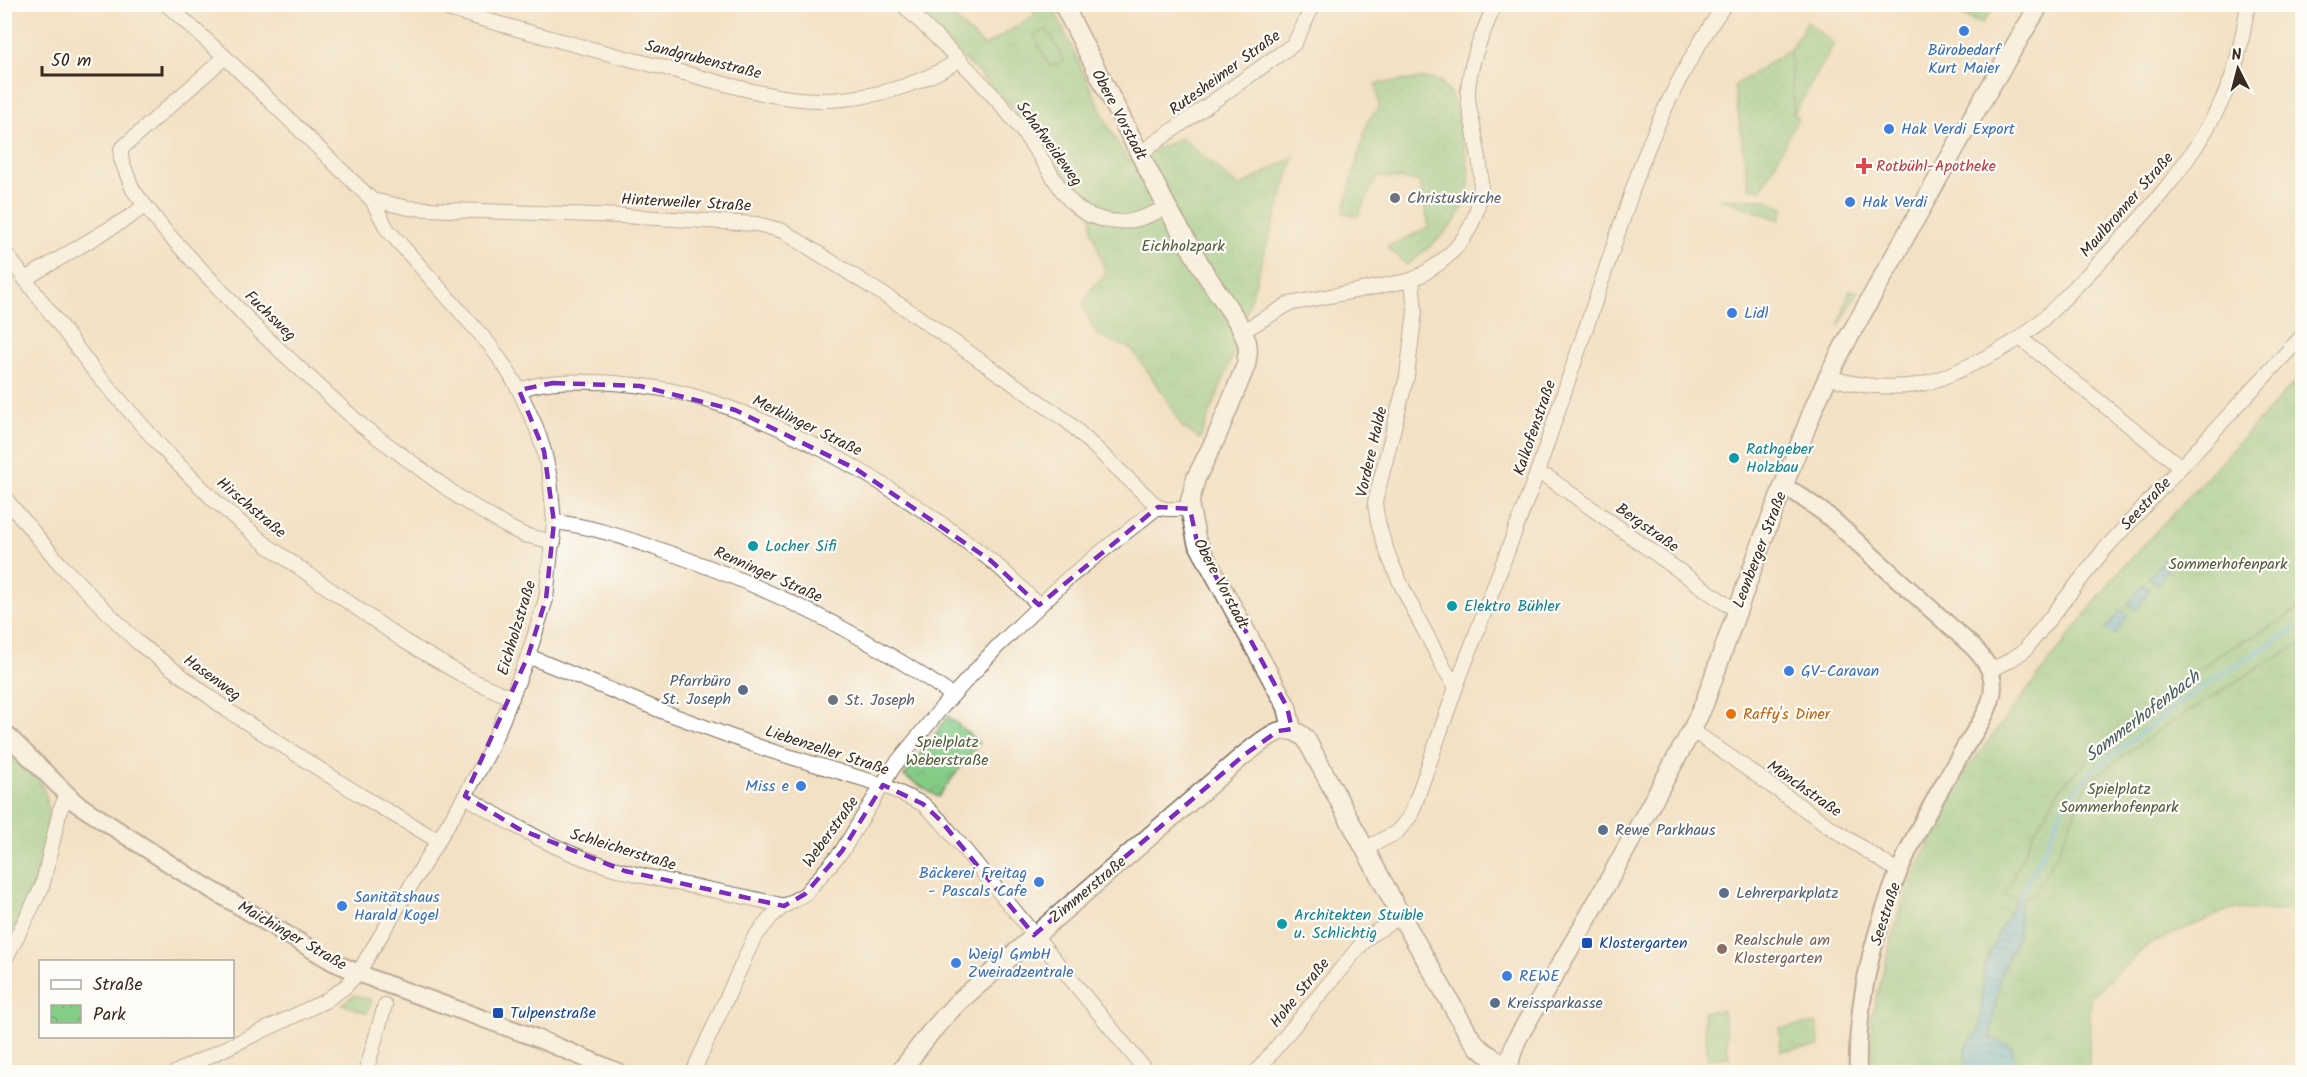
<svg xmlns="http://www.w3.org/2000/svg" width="2307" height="1077" viewBox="0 0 2307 1077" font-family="Kalam,sans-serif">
<defs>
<pattern id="grass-dots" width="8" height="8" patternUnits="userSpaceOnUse" patternTransform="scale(1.5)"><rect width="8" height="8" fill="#85cc87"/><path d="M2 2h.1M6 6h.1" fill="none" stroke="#74af74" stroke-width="1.8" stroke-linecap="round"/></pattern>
<pattern id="park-crowns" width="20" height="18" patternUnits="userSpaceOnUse" patternTransform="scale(1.5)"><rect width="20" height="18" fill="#85cc87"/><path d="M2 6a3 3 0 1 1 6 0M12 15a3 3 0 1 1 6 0" fill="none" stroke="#74af74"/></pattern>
<pattern id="water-rules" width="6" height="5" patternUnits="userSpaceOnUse" patternTransform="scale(1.5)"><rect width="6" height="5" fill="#60bdde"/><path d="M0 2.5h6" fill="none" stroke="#509ab3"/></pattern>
</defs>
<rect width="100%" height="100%" fill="#fdfcf7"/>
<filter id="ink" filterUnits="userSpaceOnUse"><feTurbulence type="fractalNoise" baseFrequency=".0167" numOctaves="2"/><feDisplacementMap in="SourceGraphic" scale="12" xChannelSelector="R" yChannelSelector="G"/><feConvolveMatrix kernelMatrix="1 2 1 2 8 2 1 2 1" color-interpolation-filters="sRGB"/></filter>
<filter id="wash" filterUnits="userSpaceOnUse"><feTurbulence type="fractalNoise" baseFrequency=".008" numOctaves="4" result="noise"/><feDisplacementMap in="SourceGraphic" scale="24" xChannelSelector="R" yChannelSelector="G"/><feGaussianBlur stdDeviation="1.35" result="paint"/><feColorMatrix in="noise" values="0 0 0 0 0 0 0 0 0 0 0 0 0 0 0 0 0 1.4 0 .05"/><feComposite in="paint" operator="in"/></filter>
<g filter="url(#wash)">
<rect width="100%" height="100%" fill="#f2e1c5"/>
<!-- grass -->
<g fill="url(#grass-dots)" stroke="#607b52" stroke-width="1.5">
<polygon points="1790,49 1794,114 1798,118 1762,189 1749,189 1734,86"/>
<path d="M1426,78l16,4c15,20 15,31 20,55 2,12 6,25 7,37 3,42 -32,68 -62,91l-20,-18 42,-20 -10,-46 -42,-4 -19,39 -15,-3 25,-93 11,-13 -3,-23z"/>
<polygon points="1718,198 1764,199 1784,207 1780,220"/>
<polygon points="1850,290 1858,292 1839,326 1849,293"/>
<polygon points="2302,606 2302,644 2268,662 2162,728 2088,782 2058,852 2033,897 2003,898 2032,835 2062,786 2107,740 2221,653 2274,625"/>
<path d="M5,745c12,12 30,25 37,41 22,44 -17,121 -37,162z"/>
<polygon points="354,995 372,1000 367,1013 342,1004"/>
</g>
<!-- park -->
<g fill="url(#park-crowns)" stroke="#607b52" stroke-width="1.5">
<polygon points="910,5 939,5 985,46 1035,15 1031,5 1052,5 1107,123 1128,161 1182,138 1239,187 1294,157 1234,352 1200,439 1182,427 1162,392 1132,349 1097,335 1083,306 1092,288 1106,274 1092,230 1091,206 1088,205 1051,161 1013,108"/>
<polygon points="1940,5 1997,5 1981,24"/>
<polygon points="1807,22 1834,44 1794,114 1790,49"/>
<polygon points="2302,374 2302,606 2274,625 2221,653 2107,740 2062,786 2032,835 2004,897 2018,897 2001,928 1984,967 1980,1030 1965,1048 1966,1068 1964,1072 1872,1072 1871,1018 1899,912 1914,874 1963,774 2116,575"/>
<polygon points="2302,644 2302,734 2298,737 2302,746 2302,912 2231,909 2149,944 2090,998 2089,1072 2019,1072 2011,1046 1990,1038 2001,973 2018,935 2021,897 2033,896 2058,852 2088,782 2162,728 2268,662"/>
<polygon points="948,716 979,743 938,797 904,776"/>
<polygon points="1723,1010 1729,1057 1708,1059 1703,1012"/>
<polygon points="1817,1023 1820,1046 1781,1051 1779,1028"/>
</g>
<!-- garden -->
<polygon fill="#85cc87" stroke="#607b52" stroke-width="1.5" points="1047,29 1064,60 1050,67 1034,36"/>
<!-- water -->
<g fill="url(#water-rules)" stroke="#4e747e" stroke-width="1.5">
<polygon points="2164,559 2170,563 2158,584 2148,578"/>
<polygon points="2143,585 2150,589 2137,610 2128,604"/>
<polygon points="2121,610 2128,614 2115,635 2106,629"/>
<polygon points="2018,897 2021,897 2018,935 2001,973 1990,1038 2011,1046 2019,1072 1964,1072 1966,1068 1965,1048 1980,1030 1984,967 2001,928"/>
</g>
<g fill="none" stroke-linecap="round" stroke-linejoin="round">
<!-- stream -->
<polyline stroke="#60bdde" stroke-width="4.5" points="2020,897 2047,845 2064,803 2092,771 2194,692 2302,624"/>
</g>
</g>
<g filter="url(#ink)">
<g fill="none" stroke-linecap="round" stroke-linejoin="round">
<!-- minor casing -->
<g stroke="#7b6a58" stroke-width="16">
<g id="minor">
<polyline points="166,4 225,57 372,200 409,208 450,210 623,216 757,224 783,231 908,310 1067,421 1158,507 1166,509 1190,509"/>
<path d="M440,4l8,5c74,22 149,42 225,61 54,14 113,35 170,29 41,-4 82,-17 116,-39"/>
<path d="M902,4c38,37 78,74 111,115 11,14 22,30 32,45 12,19 23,41 44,51 31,13 50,6 78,-8"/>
<polyline points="225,57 121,149 121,159 133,190 166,232 259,331 361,425 460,498 504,525 524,535 554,542"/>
<polyline points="1139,154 1294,44 1314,4"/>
<polyline points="4,251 95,372 163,449 216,502 268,546 404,641 469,679 512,698"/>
<polyline points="25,279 131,216 144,206"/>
<path d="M1412,280l3,31 -8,65 -32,126c4,52 46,120 70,168l11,17"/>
<path d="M1243,331l46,-27 123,-24c43,-22 69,-52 69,-103 0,-14 -4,-28 -6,-41 -2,-14 -8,-31 -7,-45 2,-31 15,-58 27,-87"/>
<polyline points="2020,338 2181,467"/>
<path d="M1828,377c29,9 64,13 94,7 23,-5 80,-33 99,-47 25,-18 47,-43 69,-65 53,-54 104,-110 136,-180 12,-27 17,-58 22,-88"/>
<path d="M519,390c29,-11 64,-9 95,-7 24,2 49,5 72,11 107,29 216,97 303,165 18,14 34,31 50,46"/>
<polyline points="1537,473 1549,478 1726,604 1737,609"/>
<polyline points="4,497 60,564 137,642 227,710 360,795 437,840"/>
<path d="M554,522c36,4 68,15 101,26 105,35 206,84 297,147"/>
<polyline points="528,656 664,712 768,750 883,785 923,804 941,821 1147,1072"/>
<polyline points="1991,670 2009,661 2025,650 2103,551 2302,336"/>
<polyline points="1692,730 1830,827 1899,872"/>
<path d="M465,796c38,23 76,46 118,62 65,24 134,30 201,48"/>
<path d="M1365,849l32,-17 14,-17 45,-128 81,-214 104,-308c22,-58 49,-110 84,-161"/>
<polyline points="4,962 42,887 60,810 67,795"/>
<polyline points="176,1072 325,1001 346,986 358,973 465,796 488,754 503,719 528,656 546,599 554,522 550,478 544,451 536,427 519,390 506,368 489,344 387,229 372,200"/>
<polyline points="366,1072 385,1005"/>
<polyline points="693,1072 754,938 771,917 784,906 805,894 842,851 894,766 943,706 996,648 1067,579 1158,507"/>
<polyline points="1256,1072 1359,947 1371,935 1401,916"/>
</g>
</g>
<!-- tertiary casing -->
<g stroke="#7b6a58" stroke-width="20">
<g id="tertiary">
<path d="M1783,487l13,6 31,22 146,132c13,14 23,27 19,48 -4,19 -17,36 -27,52 -11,19 -22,37 -32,56 -46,80 -78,177 -75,269"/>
<polyline points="4,732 76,803 187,875 333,962 378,981 534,1037 618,1072"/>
</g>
</g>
<!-- secondary casing -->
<g stroke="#7b6a58" stroke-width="21">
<g id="secondary">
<polyline points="1063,4 1167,207 1205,273 1239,324 1247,342 1248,351 1246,365 1216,438 1196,478 1190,501 1190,509 1197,542 1287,707 1292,729"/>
<path d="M900,1072l30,-39 26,-29 288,-249c20,-14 40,-38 62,-16l95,177 68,119 9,12 30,22"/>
<polyline points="1508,1072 1511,1056 1517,1039 1594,907 1692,730 1704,704 1764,536 1815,405 1828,377 1845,344 1977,109 2040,4"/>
</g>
</g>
<!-- minor -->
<use href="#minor" stroke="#fff" stroke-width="14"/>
<!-- tertiary -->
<use href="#tertiary" stroke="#fff" stroke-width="16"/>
<!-- secondary -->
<use href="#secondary" stroke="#fff" stroke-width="18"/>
</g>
</g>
<!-- marked area -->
<path d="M0 0H2307V1077H0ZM553,383l87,3 95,24 121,59 134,91 49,45 119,-98 32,2 7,33 90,165 5,22 -14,2 -34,24 -210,180 -93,-114 -18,-17 -40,-19 -41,66 -37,43 -21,12 -159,-35 -106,-42 -54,-33 63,-140 18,-57 8,-77 -10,-71 -25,-61z" fill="#f2e1c5" fill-opacity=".55" fill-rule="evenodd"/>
<path fill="none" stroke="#7b2cbf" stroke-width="4.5" stroke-dasharray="12 8" stroke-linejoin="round" d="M553,383l87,3 95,24 121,59 134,91 49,45 119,-98 32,2 7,33 90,165 5,22 -14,2 -34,24 -210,180 -93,-114 -18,-17 -40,-19 -41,66 -37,43 -21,12 -159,-35 -106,-42 -54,-33 63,-140 18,-57 8,-77 -10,-71 -25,-61z"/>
<!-- markers -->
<g fill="#3f7fe0" stroke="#fdfcf7" stroke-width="2">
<circle cx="1964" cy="31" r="6"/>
<circle cx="1889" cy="129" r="6"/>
<circle cx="1850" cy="202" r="6"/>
<circle cx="1732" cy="313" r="6"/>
<circle cx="1789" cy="671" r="6"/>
<circle cx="801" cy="786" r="6"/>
<circle cx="1039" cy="882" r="6"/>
<circle cx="342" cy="906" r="6"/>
<circle cx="956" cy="963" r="6"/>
<circle cx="1507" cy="976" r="6"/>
</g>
<path fill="#e0444e" stroke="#fdfcf7" stroke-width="2" d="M1861 157h6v6h6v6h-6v6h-6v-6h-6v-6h6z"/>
<g fill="#6b7280" stroke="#fdfcf7" stroke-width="2">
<circle cx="1395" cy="198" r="6"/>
<circle cx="833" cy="700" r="6"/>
</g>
<g fill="#0f9aa8" stroke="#fdfcf7" stroke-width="2">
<circle cx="1734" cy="458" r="6"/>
<circle cx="753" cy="546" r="6"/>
<circle cx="1452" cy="606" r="6"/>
<circle cx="1282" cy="924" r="6"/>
</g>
<g fill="#5c6f8a" stroke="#fdfcf7" stroke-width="2">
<circle cx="743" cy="690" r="6"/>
<circle cx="1603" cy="830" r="6"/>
<circle cx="1724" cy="893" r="6"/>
<circle cx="1495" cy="1003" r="6"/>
</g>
<circle fill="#e8710a" stroke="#fdfcf7" stroke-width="2" cx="1731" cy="714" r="6"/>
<g fill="#1a4fb4" stroke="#fdfcf7" stroke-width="2">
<rect x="1581" y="937" width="12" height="12" rx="3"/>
<rect x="492" y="1007" width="12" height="12" rx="3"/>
</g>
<circle fill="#8d6e63" stroke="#fdfcf7" stroke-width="2" cx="1722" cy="949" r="6"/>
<g text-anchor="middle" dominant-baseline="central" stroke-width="4.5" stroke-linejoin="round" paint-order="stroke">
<!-- shop labels -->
<g font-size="16" fill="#366cbe" stroke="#fdfcf7" text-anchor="start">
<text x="1964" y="50" text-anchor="middle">Bürobedarf<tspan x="1964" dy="18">Kurt Maier</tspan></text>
<text x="1901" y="129">Hak Verdi Export</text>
<text x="1862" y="202">Hak Verdi</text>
<text x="1744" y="313">Lidl</text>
<text x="1801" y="671">GV-Caravan</text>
<text x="789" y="786" text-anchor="end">Miss e</text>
<text x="1027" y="873" text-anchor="end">Bäckerei Freitag<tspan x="1027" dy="18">- Pascals Cafe</tspan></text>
<text x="354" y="897">Sanitätshaus<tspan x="354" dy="18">Harald Kogel</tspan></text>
<text x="968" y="954">Weigl GmbH<tspan x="968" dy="18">Zweiradzentrale</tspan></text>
<text x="1519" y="976">REWE</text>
</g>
<!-- street labels -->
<g font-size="16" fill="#3b2a1e" stroke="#fdfcf7">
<text transform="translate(703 60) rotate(14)">Sandgrubenstraße</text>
<text transform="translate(1225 73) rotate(-36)">Rutesheimer Straße</text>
<text transform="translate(1119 115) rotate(62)">Obere Vorstadt</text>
<text transform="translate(1049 144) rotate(54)">Schafweideweg</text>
<text transform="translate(686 203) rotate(3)">Hinterweiler Straße</text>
<text transform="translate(2127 205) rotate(-49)">Maulbronner Straße</text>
<text transform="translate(270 316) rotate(44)">Fuchsweg</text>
<text transform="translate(807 426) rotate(26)">Merklinger Straße</text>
<text transform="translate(1535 428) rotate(-71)">Kalkofenstraße</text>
<text transform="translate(1372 452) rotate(-77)">Vordere Halde</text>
<text transform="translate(2146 504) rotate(-47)">Seestraße</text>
<text transform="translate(251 508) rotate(40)">Hirschstraße</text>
<text transform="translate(1647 528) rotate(35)">Bergstraße</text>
<text transform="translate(1760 550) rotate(-69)">Leonberger Straße</text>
<text transform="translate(768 575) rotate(24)">Renninger Straße</text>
<text transform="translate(1221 584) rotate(62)">Obere Vorstadt</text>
<text transform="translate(517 628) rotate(-73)">Eichholzstraße</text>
<text transform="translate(212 678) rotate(36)">Hasenweg</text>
<text transform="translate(827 751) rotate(18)">Liebenzeller Straße</text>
<text transform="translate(1804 789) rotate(35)">Mönchstraße</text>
<text transform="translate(831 832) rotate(-54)">Weberstraße</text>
<text transform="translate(623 850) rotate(17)">Schleicherstraße</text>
<text transform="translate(1088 890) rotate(-40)">Zimmerstraße</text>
<text transform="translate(1886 914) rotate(-72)">Seestraße</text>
<text transform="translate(292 936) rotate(30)">Maichinger Straße</text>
<text transform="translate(1300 993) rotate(-51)">Hohe Straße</text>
</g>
<!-- health labels -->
<g font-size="16" fill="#be3a42" stroke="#fdfcf7" text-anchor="start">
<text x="1876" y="166">Rotbühl-Apotheke</text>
</g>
<!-- worship labels -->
<g font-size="16" fill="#5b616d" stroke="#fdfcf7" text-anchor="start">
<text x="1407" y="198">Christuskirche</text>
<text x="845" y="700">St. Joseph</text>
</g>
<!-- park labels -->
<g font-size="16" fill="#515b3e" stroke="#fdfcf7">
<text x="1183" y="246">Eichholzpark</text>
<text x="2228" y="564">Sommerhofenpark</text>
<text x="947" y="742">Spielplatz<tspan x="947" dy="18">Weberstraße</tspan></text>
<text x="2119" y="789">Spielplatz<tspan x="2119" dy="18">Sommerhofenpark</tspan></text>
</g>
<!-- culture labels -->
<g font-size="16" fill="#0d838f" stroke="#fdfcf7" text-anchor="start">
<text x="1746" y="449">Rathgeber<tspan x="1746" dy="18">Holzbau</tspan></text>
<text x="765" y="546">Locher Sifi</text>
<text x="1464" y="606">Elektro Bühler</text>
<text x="1294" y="915">Architekten Stuible<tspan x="1294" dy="18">u. Schlichtig</tspan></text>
</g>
<!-- service labels -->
<g font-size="16" fill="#4e5e75" stroke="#fdfcf7" text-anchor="start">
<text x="731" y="681" text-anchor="end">Pfarrbüro<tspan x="731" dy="18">St. Joseph</tspan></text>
<text x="1615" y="830">Rewe Parkhaus</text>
<text x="1736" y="893">Lehrerparkplatz</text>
<text x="1507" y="1003">Kreissparkasse</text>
</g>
<!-- food labels -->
<g font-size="16" fill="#c56008" stroke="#fdfcf7" text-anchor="start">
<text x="1743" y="714">Raffy's Diner</text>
</g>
<!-- education labels -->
<g font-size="16" fill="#785e54" stroke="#fdfcf7" text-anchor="start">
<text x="1734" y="940">Realschule am<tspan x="1734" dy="18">Klostergarten</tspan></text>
</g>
<!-- transit labels -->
<g font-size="16" fill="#164399" stroke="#fdfcf7" text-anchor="start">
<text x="1599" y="943">Klostergarten</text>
<text x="510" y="1013">Tulpenstraße</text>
</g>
<!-- water labels -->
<g font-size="18" font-style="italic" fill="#485d61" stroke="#fdfcf7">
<text transform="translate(2143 717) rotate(-37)">Sommerhofenbach</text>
</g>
</g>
<!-- margin -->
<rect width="2307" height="1077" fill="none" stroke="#fdfcf7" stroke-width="24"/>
<!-- legend -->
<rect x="39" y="960" width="195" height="78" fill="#fdfcf7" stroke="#afa8a0" stroke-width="1.5"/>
<rect x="51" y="980" width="30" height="9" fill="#ffffff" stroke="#afa8a0" stroke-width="1.5"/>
<text x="93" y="990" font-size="18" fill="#3b2a1e">Straße</text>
<rect x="51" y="1005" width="30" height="18" fill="url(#park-crowns)" stroke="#afa8a0" stroke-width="1.5"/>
<text x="93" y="1020" font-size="18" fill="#3b2a1e">Park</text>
<!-- north arrow -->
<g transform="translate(2238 69) rotate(354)" stroke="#fdfcf7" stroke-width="4.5" paint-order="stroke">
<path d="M0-4.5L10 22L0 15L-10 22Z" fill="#3b2a1e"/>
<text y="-9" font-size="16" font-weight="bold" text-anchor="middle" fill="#3b2a1e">N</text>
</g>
<!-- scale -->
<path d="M42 66v9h120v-9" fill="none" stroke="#3b2a1e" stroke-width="3"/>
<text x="51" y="66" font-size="18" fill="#3b2a1e" stroke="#fdfcf7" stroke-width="4.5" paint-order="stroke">50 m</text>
</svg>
